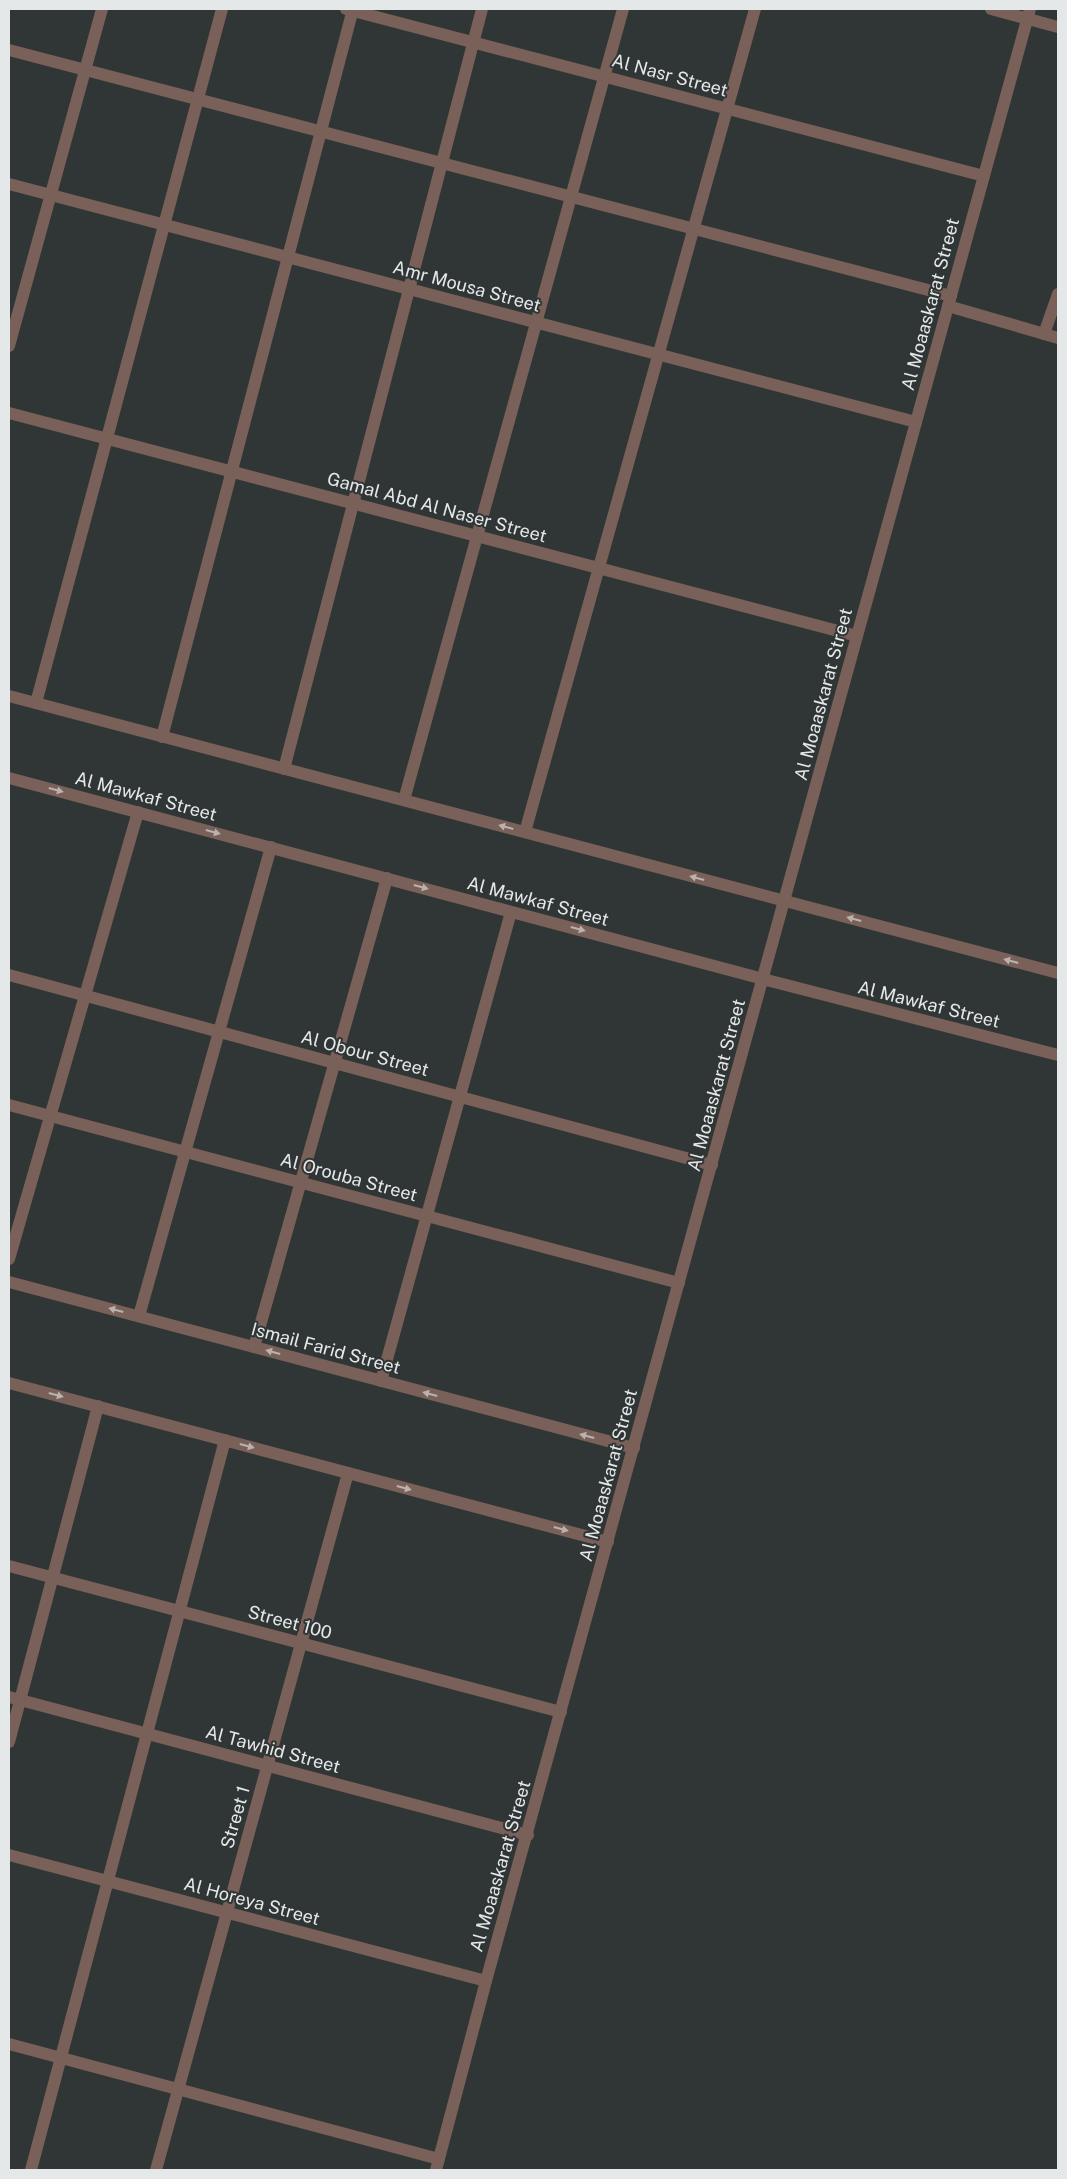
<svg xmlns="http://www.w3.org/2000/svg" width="1067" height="2179" viewBox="0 0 1067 2179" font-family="'Public Sans',sans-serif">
<rect width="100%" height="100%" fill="#303535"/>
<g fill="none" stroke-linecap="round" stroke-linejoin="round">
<!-- lane -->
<g stroke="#796058" stroke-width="12">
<polyline points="948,306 1058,338"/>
<polyline points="1044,334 1058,294"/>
</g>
<!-- street -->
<g stroke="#796058" stroke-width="12">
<polyline points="346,9 984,176"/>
<polyline points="991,9 1058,27"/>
<polyline points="9,50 951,296"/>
<polyline points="9,184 916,422"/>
<polyline points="9,346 102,9"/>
<polyline points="9,413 857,636"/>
<polyline points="9,696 1058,973"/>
<polyline points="36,703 222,9"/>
<polyline points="162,737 353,9"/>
<polyline points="284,769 482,9"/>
<polyline points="9,778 763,979 1058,1055"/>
<polyline points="404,800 623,9"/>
<polyline points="525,832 755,9"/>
<polyline points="9,975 712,1165"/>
<polyline points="9,1105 679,1283"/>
<polyline points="9,1259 138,812"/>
<polyline points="9,1282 634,1448"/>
<polyline points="139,1316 271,847"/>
<polyline points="254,1347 387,878"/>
<polyline points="381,1381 511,912"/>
<polyline points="9,1383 608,1542"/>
<polyline points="9,1566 561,1712"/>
<polyline points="9,1697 528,1835"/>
<polyline points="9,1742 98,1406"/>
<polyline points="9,1855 486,1981"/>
<polyline points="9,2044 439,2159"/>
<polyline points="31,2170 225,1440"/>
<polyline points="156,2170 348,1473"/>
<polyline points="436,2170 486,1981 1030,9"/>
</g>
</g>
<!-- one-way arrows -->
<defs><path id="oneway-solid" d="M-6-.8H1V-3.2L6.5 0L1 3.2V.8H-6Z" transform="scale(1.25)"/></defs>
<g fill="#bab2ae">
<use href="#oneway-solid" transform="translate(56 790) rotate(15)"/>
<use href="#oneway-solid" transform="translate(506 827) rotate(-165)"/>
<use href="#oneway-solid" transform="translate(213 832) rotate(15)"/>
<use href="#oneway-solid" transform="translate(697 878) rotate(-165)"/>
<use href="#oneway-solid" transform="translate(421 887) rotate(15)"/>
<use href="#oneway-solid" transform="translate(854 919) rotate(-165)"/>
<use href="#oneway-solid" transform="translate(578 929) rotate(15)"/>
<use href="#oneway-solid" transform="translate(1011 961) rotate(-165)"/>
<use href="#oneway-solid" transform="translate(116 1310) rotate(-165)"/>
<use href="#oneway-solid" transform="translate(273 1352) rotate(-165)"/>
<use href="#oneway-solid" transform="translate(430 1394) rotate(-165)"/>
<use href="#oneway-solid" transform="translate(56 1395) rotate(15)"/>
<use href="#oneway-solid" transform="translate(587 1436) rotate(-165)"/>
<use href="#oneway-solid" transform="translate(247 1446) rotate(15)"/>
<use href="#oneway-solid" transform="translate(404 1488) rotate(15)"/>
<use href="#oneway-solid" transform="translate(561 1529) rotate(15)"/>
</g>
<g text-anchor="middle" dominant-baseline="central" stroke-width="4" stroke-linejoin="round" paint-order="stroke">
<!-- street labels -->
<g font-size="18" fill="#e5e8e8" stroke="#303535">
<text transform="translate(670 75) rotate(15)">Al Nasr Street</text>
<text transform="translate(467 286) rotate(15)">Amr Mousa Street</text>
<text transform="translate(930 304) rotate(-75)">Al Moaaskarat Street</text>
<text transform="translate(437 507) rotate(15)">Gamal Abd Al Naser Street</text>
<text transform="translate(823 694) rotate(-75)">Al Moaaskarat Street</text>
<text transform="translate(146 796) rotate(15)">Al Mawkaf Street</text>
<text transform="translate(538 901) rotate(15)">Al Mawkaf Street</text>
<text transform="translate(929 1004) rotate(14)">Al Mawkaf Street</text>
<text transform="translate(365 1053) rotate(15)">Al Obour Street</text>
<text transform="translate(716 1085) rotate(-75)">Al Moaaskarat Street</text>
<text transform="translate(349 1177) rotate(15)">Al Orouba Street</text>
<text transform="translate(326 1348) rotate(15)">Ismail Farid Street</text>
<text transform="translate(608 1475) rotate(-75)">Al Moaaskarat Street</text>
<text transform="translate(290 1622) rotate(15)">Street 100</text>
<text transform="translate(273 1749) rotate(15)">Al Tawhid Street</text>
<text transform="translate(235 1817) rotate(-74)">Street 1</text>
<text transform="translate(500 1866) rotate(-74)">Al Moaaskarat Street</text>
<text transform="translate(252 1901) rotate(15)">Al Horeya Street</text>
</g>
</g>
<!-- border -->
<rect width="1067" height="2179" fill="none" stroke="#e5e8e8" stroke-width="20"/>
</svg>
